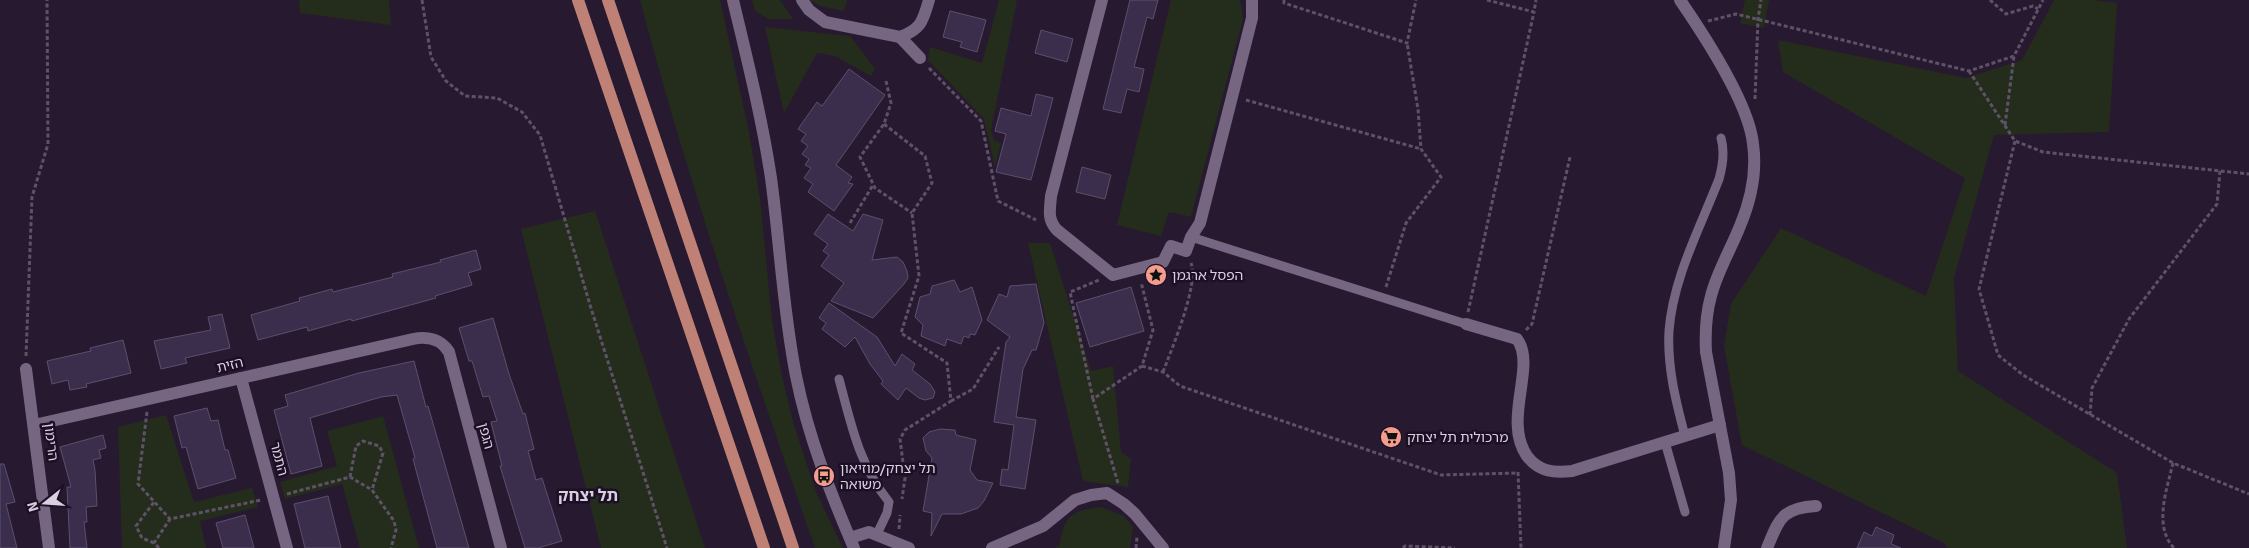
<svg xmlns="http://www.w3.org/2000/svg" width="2249" height="548" viewBox="0 0 2249 548" font-family="Signika,'Noto Sans Hebrew',sans-serif">
<rect width="100%" height="100%" fill="#271930"/>
<!-- green -->
<g fill="#242d1c">
<polygon points="299,0 389,0 391,25 300,13"/>
<path d="M640,0h80l29,132 11,67 12,121 10,56 11,46 23,70 27,56h-28c-63,-181 -126,-362 -175,-548z"/>
<polygon points="752,0 780,0 793,19 768,19 755,11"/>
<polygon points="810,0 847,0 844,11 820,6"/>
<polygon points="999,0 1017,0 991,130 994,140 1001,143 995,167 984,119 928,60 930,47 982,63"/>
<polygon points="1171,0 1240,0 1243,19 1191,217 1169,212 1161,236 1117,225"/>
<polygon points="1745,0 1769,0 1764,28 1740,23"/>
<polygon points="2054,0 2094,0 2117,3 2109,132 1994,135 1954,278 1958,371 2117,473 2127,548 1948,548 1944,543 1742,445 1724,346 1731,304 1781,228 1926,296 1965,178 1783,72 1778,40 1966,78 2022,60"/>
<polygon points="765,27 850,36 875,69 871,76 835,56 817,53 784,113"/>
<polygon points="595,211 705,548 601,548 521,229"/>
<polygon points="1028,243 1050,243 1091,371 1113,366 1121,452 1131,459 1128,487 1083,481"/>
<polygon points="166,415 194,502 252,488 258,507 200,521 206,548 122,548 118,427"/>
<polygon points="383,416 419,548 360,548 342,484 285,499 280,482 337,466 327,431"/>
<path d="M1101,507l23,9 9,11 -3,21h-74l4,-3c3,-29 13,-35 41,-38z"/>
</g>
<!-- building -->
<g fill="#3a2e4c" stroke="#5b506c">
<polygon points="1130,0 1158,0 1153,19 1147,17 1134,67 1144,69 1139,92 1127,89 1121,113 1103,109"/>
<polygon points="950,11 986,20 977,52 960,47 962,42 943,37"/>
<polygon points="1041,30 1073,39 1067,62 1035,53"/>
<polygon points="849,69 885,95 836,165 852,177 848,183 853,184 834,211 808,192 813,184 804,178 811,168 805,165 809,159 802,154 808,146 801,141 806,134 798,129 817,102 822,106"/>
<polygon points="1036,94 1053,98 1031,180 996,172 1006,134 995,131 1001,108 1031,116"/>
<polygon points="1082,167 1111,175 1105,199 1076,192"/>
<polygon points="828,214 853,231 863,214 883,220 872,260 897,257 903,262 907,271 908,278 904,284 873,318 831,301 844,283 821,266 829,255 823,251 828,244 814,234"/>
<polygon points="476,250 481,269 468,273 472,285 435,296 436,298 352,321 351,319 308,331 307,327 258,340 251,315 300,301 299,298 332,289 333,292 393,277 392,274 441,262 440,260"/>
<polygon points="954,280 960,292 972,287 982,320 975,335 970,334 969,338 964,336 961,344 947,339 945,346 921,336 923,325 915,317 920,297 930,294 932,286"/>
<polygon points="1036,284 1044,323 1036,350 1032,350 1023,369 1016,417 1036,420 1025,489 1000,485 1002,469 1008,470 1014,425 994,422 1006,342 1010,337 987,320 999,294 1007,297 1010,286"/>
<polygon points="1131,287 1144,331 1090,347 1076,303"/>
<polygon points="829,303 877,337 895,366 902,354 915,364 912,370 930,384 935,392 933,398 925,400 919,398 906,388 898,400 881,384 883,381 870,364 855,337 845,347 822,329 826,323 819,318"/>
<polygon points="222,314 230,348 185,358 187,363 161,369 154,341 211,330 208,317"/>
<polygon points="493,318 509,374 523,414 525,413 534,449 528,451 536,480 542,478 562,541 538,548 525,548 500,466 502,466 491,422 497,421 489,396 483,397 472,361 469,361 459,328"/>
<polygon points="123,340 131,373 86,384 87,387 70,390 68,380 52,384 47,361 91,351 90,348"/>
<polygon points="414,361 426,407 428,406 469,548 437,548 413,459 415,458 397,395 381,397 310,418 322,466 291,474 274,410 288,406 285,395 359,373"/>
<polygon points="207,408 211,421 218,420 225,450 228,450 236,478 198,489 186,447 182,448 174,416"/>
<polygon points="940,429 955,430 956,435 976,440 970,470 977,480 993,483 984,501 978,508 961,514 942,514 931,536 932,513 923,511 932,458 926,451 923,438 929,432"/>
<polygon points="103,435 106,448 99,450 101,458 93,460 95,470 97,506 86,507 87,522 84,522 87,548 70,548 67,487 71,487 60,447"/>
<polygon points="0,464 4,464 15,502 6,504 17,548 0,548"/>
<polygon points="328,496 341,548 305,548 294,504"/>
<polygon points="245,515 254,548 223,548 216,523"/>
<polygon points="1876,527 1894,535 1891,544 1901,548 1857,548 1864,532 1872,536"/>
</g>
<g fill="none" stroke-linecap="round" stroke-linejoin="round">
<!-- path -->
<g stroke="#5f5267" stroke-width="3" stroke-dasharray="4 2.5" stroke-linecap="butt">
<polyline points="422,0 431,57 446,81 465,96 497,98 522,112 540,135 590,305 667,548"/>
<polyline points="1284,0 1284,3 1407,43 1416,0"/>
<polyline points="1487,0 1534,12 1536,0"/>
<polyline points="1990,0 2006,14 2033,6 2038,9"/>
<polyline points="1708,21 1736,14 1969,71 2014,56 2043,0"/>
<polyline points="929,68 981,121 998,201 1036,220"/>
<polyline points="1969,71 2015,141 2043,152 2249,174"/>
<polyline points="886,81 891,103 884,124 860,157 875,188 912,213"/>
<polyline points="1755,99 1758,19 1761,0"/>
<polyline points="1246,100 1421,149"/>
<polyline points="884,124 925,156 932,183 912,213 919,276 901,333 947,363 951,401 905,430 900,439 905,478 902,499"/>
<polyline points="2005,125 2014,56"/>
<polyline points="2015,141 1979,289 1998,355 2023,375 2173,463 2249,494"/>
<polyline points="850,223 873,185"/>
<polyline points="1386,287 1406,223 1441,177 1421,149 1418,109 1407,43"/>
<polyline points="1468,312 1534,12"/>
<polyline points="1526,330 1532,324 1570,157"/>
<polyline points="26,356 32,197 48,144 47,0"/>
<polyline points="1142,366 1163,372 1180,386 1441,475 1518,473"/>
<path d="M1163,372c9,-24 36,-87 28,-109"/>
<polyline points="1093,399 1070,292 1099,280"/>
<polyline points="951,401 973,389 999,347"/>
<polyline points="147,412 138,484 170,519 261,500"/>
<polyline points="2090,415 2092,388 2129,319 2217,204 2220,171"/>
<path d="M2173,463c-6,26 -20,63 1,85"/>
<polyline points="1518,472 1521,548"/>
<polyline points="350,477 356,446 363,441 379,446 383,453 372,490"/>
<polyline points="1118,483 1093,399 1142,366 1153,330 1141,282"/>
<polyline points="287,494 350,477 372,490 394,521 396,530 391,548"/>
<polyline points="899,529 900,515"/>
<polyline points="154,543 142,538 136,526 154,502"/>
<polyline points="159,548 154,543 170,519"/>
<polyline points="1136,548 1137,537"/>
<polyline points="1403,548 1405,546 1455,548"/>
</g>
<!-- service -->
<g stroke="#766682" stroke-width="9">
<polyline points="1191,237 1466,324"/>
<path d="M839,379c12,45 20,86 50,123l-2,11 -10,21"/>
<path d="M1685,436c-9,-34 -18,-69 -16,-105 4,-53 31,-103 50,-152 4,-14 6,-27 2,-41"/>
<polyline points="1665,442 1685,512"/>
</g>
<!-- minor -->
<g stroke="#766682" stroke-width="12">
<path d="M802,0l7,10 16,12 75,15c22,-8 23,-17 29,-37"/>
<path d="M1102,0l-51,196c-1,14 -4,23 6,34l56,45 50,-13 8,-16 15,5 5,-14 9,-14 52,-205v-18"/>
<polyline points="900,37 920,58"/>
<path d="M1466,324l51,15c20,27 -15,81 10,117 12,16 27,17 45,15l148,-46"/>
<polyline points="26,369 49,548"/>
<polyline points="241,378 287,548"/>
<path d="M34,425l379,-86c14,-3 28,0 36,13l52,196"/>
<polyline points="850,538 869,532 909,548"/>
<polyline points="992,548 1043,526 1075,500 1091,495 1107,493 1124,504 1135,514 1163,548"/>
<path d="M1767,548c12,-28 14,-40 49,-42"/>
</g>
<!-- tertiary -->
<g stroke="#766682" stroke-width="12">
<path d="M733,0c14,59 29,118 38,178 9,66 12,133 25,198 12,60 34,116 58,172"/>
<path d="M1680,0c24,35 69,103 73,144 4,28 -2,56 -13,82 -9,23 -23,46 -29,70 -5,18 -6,37 -5,56l23,121 2,27 -7,48"/>
</g>
<!-- primary -->
<g stroke="#bf8175" stroke-width="12">
<polyline points="578,0 764,548"/>
<polyline points="608,0 793,548"/>
</g>
</g>
<!-- icons -->
<defs>
<g id="sight-disc" transform="scale(1.125)"><circle r="9.5" fill="#f49d8c" stroke="#1d0f26"/><path d="M0-6L1.8-2.2L6-1.7L2.9 1.2L3.7 5.4L0 3.3L-3.7 5.4L-2.9 1.2L-6-1.7L-1.8-2.2Z" fill="#111"/></g>
<g id="supermarket-disc" transform="scale(1.125)"><circle r="9.5" fill="#f49d8c" stroke="#1d0f26"/><path d="M-6-5.5h2.5l.6 2H6L4.5 2H-2.5L-4.4-4H-6ZM-1.5 3.2a1.3 1.3 0 1 0 .1 0ZM3 3.2a1.3 1.3 0 1 0 .1 0Z" fill="#111"/></g>
<g id="bus-disc" transform="scale(1.125)"><circle r="9.5" fill="#f49d8c" stroke="#1d0f26"/><path d="M-5-6H5V4H4V6H2V4H-2V6H-4V4H-5ZM-3.5-4V0h7V-4ZM-3.5 1.2v1.5H-2V1.2ZM2 1.2v1.5H3.5V1.2Z" fill="#111"/></g>
</defs>
<g fill-rule="evenodd">
<use href="#sight-disc" x="1156" y="275"/>
<use href="#supermarket-disc" x="1391" y="437"/>
<use href="#bus-disc" x="824" y="476"/>
</g>
<g text-anchor="middle" dominant-baseline="central" stroke-width="5" stroke-linejoin="round" paint-order="stroke">
<!-- poi labels -->
<g font-size="14" fill="#d8cfdf" stroke="#1d0f26" text-anchor="start">
<text x="1172" y="275">הפסל ארגמן</text>
<text x="1407" y="437">מרכולית תל יצחק</text>
<text x="840" y="468">תל יצחק/מוזיאון<tspan x="840" dy="16">משואה</tspan></text>
</g>
<!-- street labels -->
<g font-size="14" fill="#d8cfdf" stroke="#1d0f26">
<text transform="translate(230 365) rotate(-13)">הזית</text>
<text transform="translate(486 436) rotate(75)">הגפן</text>
<text transform="translate(51 442) rotate(83)">הרימון</text>
<text transform="translate(279 459) rotate(75)">התמר</text>
</g>
<!-- quarter labels -->
<g font-size="16" font-weight="bold" fill="#d8cfdf" stroke="#1d0f26">
<text x="588" y="496">תל יצחק</text>
</g>
</g>
<!-- north arrow -->
<g transform="translate(45 503) rotate(253)" stroke="#1d0f26" stroke-width="4" paint-order="stroke">
<path d="M0-4L9 19L0 12L-9 19Z" fill="#d8cfdf"/>
<text y="-8" font-size="14" font-weight="bold" text-anchor="middle" fill="#d8cfdf">N</text>
</g>
</svg>
